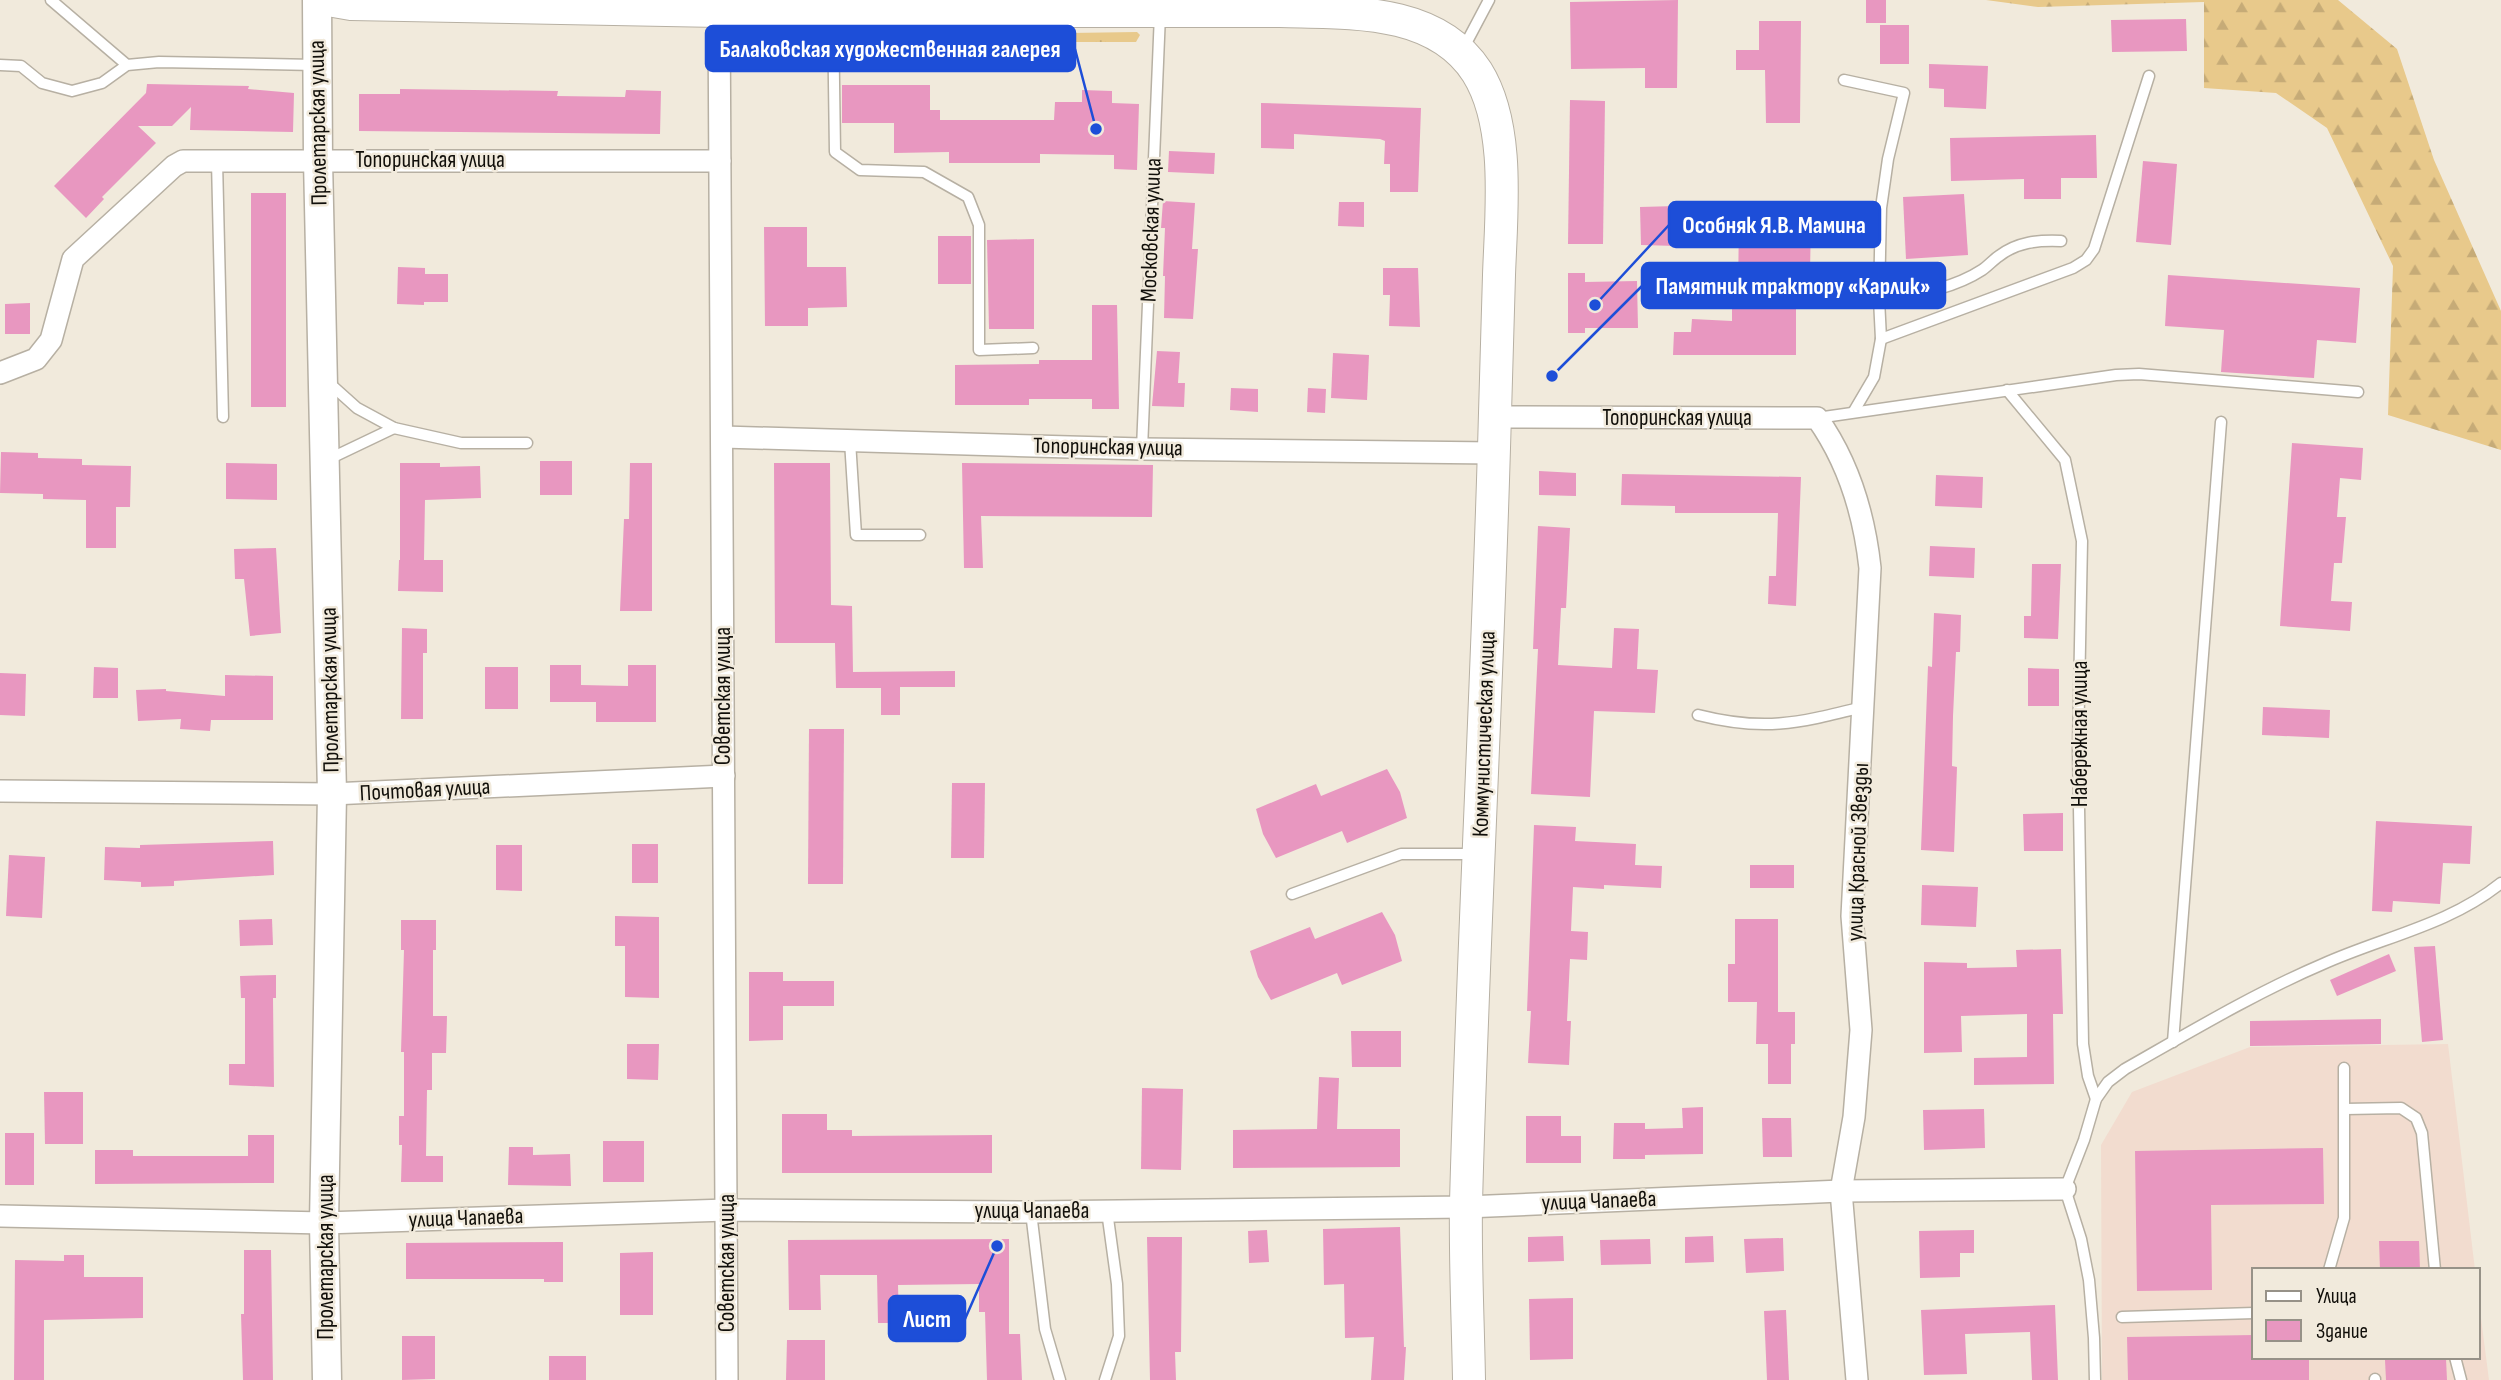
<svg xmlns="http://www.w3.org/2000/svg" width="2501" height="1380" viewBox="0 0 2501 1380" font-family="'Sofia Sans Condensed',sans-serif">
<defs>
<pattern id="grass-tufts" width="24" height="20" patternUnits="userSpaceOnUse" patternTransform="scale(1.75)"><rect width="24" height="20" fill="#e8c98b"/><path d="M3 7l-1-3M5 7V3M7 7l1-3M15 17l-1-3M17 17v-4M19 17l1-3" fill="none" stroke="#c6ab77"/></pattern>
<pattern id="forest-firs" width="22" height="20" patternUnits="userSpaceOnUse" patternTransform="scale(1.75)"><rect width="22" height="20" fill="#e8c98b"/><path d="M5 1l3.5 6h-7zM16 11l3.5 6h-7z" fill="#c6ab77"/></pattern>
</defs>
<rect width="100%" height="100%" fill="#f1eadc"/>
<!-- industrial -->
<polygon fill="#f2dccf" points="2448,1044 2475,1270 2254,1270 2254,1357 2478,1357 2478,1295 2489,1380 2102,1380 2101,1145 2132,1092 2250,1047"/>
<!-- grass -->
<polygon fill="url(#grass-tufts)" points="1137,32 1140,35 1136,42 1069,42 1066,36 1069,33"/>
<!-- forest -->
<polygon fill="url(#forest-firs)" points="1986,0 2338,0 2397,49 2434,160 2501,311 2501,450 2388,415 2393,266 2327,128 2276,93 2204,88 2204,2 2038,7"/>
<!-- building -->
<g fill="#e897c0">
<polygon points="1678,0 1677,88 1645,88 1645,68 1571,69 1570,2"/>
<rect x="1866" y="0" width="20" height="23"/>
<polygon points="2186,19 2187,51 2112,52 2111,20"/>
<polygon points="1759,21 1801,21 1800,123 1766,123 1765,70 1736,70 1736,50 1759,50"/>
<rect x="1880" y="25" width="29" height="39"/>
<polygon points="1929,64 1988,66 1986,109 1944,107 1944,89 1929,88"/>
<polygon points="147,84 249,86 248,89 294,93 293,132 190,130 191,107 172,126 138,126 156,143 102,197 104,199 86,218 54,186 146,93"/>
<polygon points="842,85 930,85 930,110 940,110 940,120 1054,120 1055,102 1082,102 1082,90 1112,91 1112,103 1139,104 1137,170 1114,169 1114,155 1040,154 1040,163 949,163 949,152 894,153 894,123 842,123"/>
<polygon points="400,89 558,91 557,96 625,97 626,90 661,91 660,134 359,131 359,94 400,94"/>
<polygon points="1570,100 1605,101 1603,244 1568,244"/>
<polygon points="1261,103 1421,108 1418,192 1390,192 1390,164 1384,164 1385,141 1380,139 1294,134 1294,149 1261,148"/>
<polygon points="2096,135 2097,178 2061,178 2061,199 2024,199 2024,179 1951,181 1950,138"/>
<polygon points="1169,151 1215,153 1214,174 1168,172"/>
<polygon points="2143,161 2177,164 2171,245 2136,242"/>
<rect x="251" y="193" width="35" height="214"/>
<polygon points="1964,194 1968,255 1906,259 1903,197"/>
<polygon points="1163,201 1195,203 1192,249 1198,249 1193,319 1164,318 1165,276 1163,276 1165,228 1161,228"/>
<polygon points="1339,202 1364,202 1364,227 1338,226"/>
<polygon points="1676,206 1677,246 1641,245 1640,207"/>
<polygon points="1739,218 1811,220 1810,272 1796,271 1796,355 1673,355 1674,332 1691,332 1692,319 1732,321 1732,293 1738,293"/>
<polygon points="764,227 807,227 807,267 846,267 847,307 808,308 808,326 765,326"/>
<rect x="938" y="236" width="33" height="48"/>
<polygon points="1034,239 1034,329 989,329 987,240"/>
<polygon points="398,267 425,268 425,274 448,274 448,302 424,302 424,305 397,304"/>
<polygon points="1383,268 1418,268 1420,327 1389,326 1390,295 1383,295"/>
<polygon points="1568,273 1585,273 1585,282 1637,281 1638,328 1585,328 1585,333 1568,333"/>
<polygon points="2168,275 2360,288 2356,343 2317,340 2314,378 2221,372 2224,330 2165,326"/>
<polygon points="30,303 30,334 5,334 5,304"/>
<polygon points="1092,305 1117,305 1119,409 1092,409 1092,399 1029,399 1029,405 955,405 955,365 1039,364 1039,360 1092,360"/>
<polygon points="1157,351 1180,352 1178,383 1185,383 1184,407 1152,406"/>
<polygon points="1333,353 1369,355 1367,400 1331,398"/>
<polygon points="1231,388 1258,389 1258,412 1230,410"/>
<polygon points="1308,388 1326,389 1325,413 1307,412"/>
<polygon points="2292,443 2363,448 2361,480 2340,478 2337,517 2346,517 2342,563 2334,563 2331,601 2352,602 2350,631 2280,626"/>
<polygon points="1,452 38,453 38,458 82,459 82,465 131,466 130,507 116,507 116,548 86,548 86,500 43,499 43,494 0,493"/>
<rect x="540" y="461" width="32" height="34"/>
<polygon points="226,463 277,464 277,500 226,499"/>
<polygon points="400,463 440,463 440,467 480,466 481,498 425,500 424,560 443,560 443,592 398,591 399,560 400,560"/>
<polygon points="630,463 652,463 652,611 620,611 624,519 629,519"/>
<polygon points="774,463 830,463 831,605 852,606 853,672 955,671 955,687 900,687 900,715 881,715 881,688 836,688 835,643 775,643"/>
<polygon points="962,463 1153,465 1152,517 981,516 983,568 964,568"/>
<polygon points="1539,471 1576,473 1576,496 1539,495"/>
<polygon points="1622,474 1801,477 1796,606 1768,604 1769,576 1776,576 1778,513 1675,513 1675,506 1621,505"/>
<polygon points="1936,475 1983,477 1982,508 1935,506"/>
<polygon points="1538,526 1570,528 1566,608 1561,608 1558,665 1612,668 1614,628 1639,629 1637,669 1658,670 1655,713 1594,711 1590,797 1531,794 1538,649 1533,649"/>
<polygon points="1930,546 1975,548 1974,578 1929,576"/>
<polygon points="276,548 281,633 250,636 244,579 235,579 234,549"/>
<polygon points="2032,564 2061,564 2058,639 2024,638 2024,616 2031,616"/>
<polygon points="1934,613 1961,615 1960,652 1956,652 1953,716 1952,766 1957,767 1954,852 1921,850 1928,666 1932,667"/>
<polygon points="402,628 427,629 427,653 423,653 423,719 401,719"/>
<polygon points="550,665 581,665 581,685 628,686 628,665 656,665 656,722 596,722 596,702 550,702"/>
<polygon points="94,667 118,668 118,698 93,698"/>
<rect x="485" y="667" width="33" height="42"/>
<polygon points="2028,668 2059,669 2059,706 2028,706"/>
<polygon points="0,673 26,674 25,716 0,715"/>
<polygon points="225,675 273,676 273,720 211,720 210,731 180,729 181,719 138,721 136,690 166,689 166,691 225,696"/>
<polygon points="2263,707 2330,710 2329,738 2262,735"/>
<polygon points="809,729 844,729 843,884 808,884"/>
<polygon points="1387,769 1400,792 1407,818 1347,843 1342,831 1276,858 1263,834 1256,809 1316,784 1321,796"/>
<polygon points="952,783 985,783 984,858 951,858"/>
<polygon points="2063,813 2063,851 2024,851 2023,814"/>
<polygon points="2376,821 2472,826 2470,864 2443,863 2440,904 2393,901 2392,912 2372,911"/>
<polygon points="1534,825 1576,827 1575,841 1636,844 1635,865 1662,866 1661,888 1604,885 1604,889 1573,887 1571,931 1588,932 1587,960 1570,959 1567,1021 1571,1021 1569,1065 1528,1063 1531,1011 1527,1011"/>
<polygon points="273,841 274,875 174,881 174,886 141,887 141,882 104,880 105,847 140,848 140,845"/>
<rect x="632" y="844" width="26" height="39"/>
<polygon points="496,845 522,845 522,891 496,890"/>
<polygon points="9,855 45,857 42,918 6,916"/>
<rect x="1750" y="865" width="44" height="23"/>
<polygon points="1922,885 1978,887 1976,927 1921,925"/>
<polygon points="1382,912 1395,935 1402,961 1342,985 1337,973 1271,1000 1258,977 1250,951 1310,927 1315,939"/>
<polygon points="615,916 659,917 659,998 625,997 625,946 615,946"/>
<polygon points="272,919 273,945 240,946 239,920"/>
<polygon points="1735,919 1778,919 1778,1012 1795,1012 1795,1044 1791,1044 1791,1084 1768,1084 1768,1044 1756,1044 1757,1002 1728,1002 1728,964 1735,964"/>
<polygon points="401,920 436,920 436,950 433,950 433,1016 447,1016 446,1053 432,1053 432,1090 427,1090 426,1156 443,1156 443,1182 401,1182 402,1145 399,1145 399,1116 404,1116 404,1052 401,1052 404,950 401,950"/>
<polygon points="2435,946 2443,1040 2422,1042 2414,947"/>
<polygon points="2061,949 2063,1014 2053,1014 2054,1084 1974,1085 1974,1058 2027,1057 2027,1014 1961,1016 1962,1052 1924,1053 1924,962 1967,963 1967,968 2017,967 2016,950"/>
<polygon points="2389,954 2396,971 2337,996 2330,980"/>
<polygon points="749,972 783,972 783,981 834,981 834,1006 783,1006 783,1040 749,1041"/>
<polygon points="276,975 276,998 273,998 274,1087 229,1085 229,1064 245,1064 245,998 241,998 240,976"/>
<polygon points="2381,1019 2381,1044 2250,1046 2250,1021"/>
<polygon points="1351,1031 1401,1031 1401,1067 1352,1067"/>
<polygon points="627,1044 659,1044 658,1080 627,1079"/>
<polygon points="1319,1077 1339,1078 1337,1129 1400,1129 1400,1167 1233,1168 1233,1130 1317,1129"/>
<polygon points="1142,1088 1183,1089 1181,1170 1141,1169"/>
<polygon points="44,1092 83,1092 83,1144 45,1144"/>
<polygon points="1703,1107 1703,1154 1645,1155 1645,1159 1613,1159 1614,1123 1645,1123 1645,1129 1683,1128 1682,1108"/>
<polygon points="1984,1109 1985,1148 1924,1150 1923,1110"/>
<polygon points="782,1114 827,1114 827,1130 852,1130 852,1136 992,1135 992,1173 782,1173"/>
<polygon points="1526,1116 1561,1116 1561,1136 1581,1136 1581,1163 1526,1163"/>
<polygon points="1762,1118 1791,1118 1792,1157 1763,1157"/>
<rect x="5" y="1133" width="29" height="52"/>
<polygon points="248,1135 274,1135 274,1183 95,1184 95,1150 133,1150 133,1156 248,1156"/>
<rect x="603" y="1141" width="41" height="41"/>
<polygon points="509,1147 533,1147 533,1155 570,1154 571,1186 508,1185"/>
<polygon points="2323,1148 2324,1204 2211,1205 2212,1290 2137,1291 2135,1151"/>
<polygon points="1400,1227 1404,1347 1406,1347 1404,1380 1371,1380 1374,1337 1345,1338 1344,1284 1324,1285 1323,1229"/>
<polygon points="1267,1230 1269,1262 1249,1263 1248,1231"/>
<polygon points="1974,1230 1974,1253 1960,1253 1960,1277 1920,1278 1919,1231"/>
<polygon points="1563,1236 1564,1261 1528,1262 1528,1237"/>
<polygon points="1713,1236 1714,1262 1685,1263 1685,1237"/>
<polygon points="1147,1237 1182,1237 1181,1352 1175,1352 1176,1380 1150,1380"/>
<polygon points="1783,1238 1784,1271 1746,1273 1744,1239"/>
<polygon points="1009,1239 1009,1334 1020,1334 1022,1380 987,1380 985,1312 979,1312 979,1284 898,1285 899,1323 878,1323 877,1275 820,1275 821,1310 789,1310 788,1240"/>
<polygon points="1650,1239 1651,1264 1601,1265 1600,1240"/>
<polygon points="2379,1241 2419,1241 2420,1270 2380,1270"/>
<polygon points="563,1242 563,1282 544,1282 544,1279 406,1279 406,1243"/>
<polygon points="244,1250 271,1250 273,1380 243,1380 241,1314 244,1314"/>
<polygon points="653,1252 653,1315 620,1315 620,1253"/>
<polygon points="64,1255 84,1255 84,1277 143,1277 143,1318 44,1320 44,1380 14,1380 15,1260 64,1261"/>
<polygon points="1573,1298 1573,1359 1530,1360 1529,1299"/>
<polygon points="2055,1305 2058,1380 2032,1380 2030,1332 1965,1334 1967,1374 1924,1375 1921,1310"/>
<polygon points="1786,1310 1789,1380 1767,1380 1764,1311"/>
<polygon points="2254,1335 2254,1357 2309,1357 2309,1380 2128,1380 2127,1337"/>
<polygon points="402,1336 435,1336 435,1379 402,1380"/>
<polygon points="787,1340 825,1340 825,1380 786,1380"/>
<rect x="549" y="1356" width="37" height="24"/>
<polygon points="2446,1359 2447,1380 2386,1380 2385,1360"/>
</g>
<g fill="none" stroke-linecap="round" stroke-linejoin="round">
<!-- service casing -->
<g stroke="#b7b0a3" stroke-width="13">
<g id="service">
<polyline points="51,0 127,65"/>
<polyline points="833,14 835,152 860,170 924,172 968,197 979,225 979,350 1033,348"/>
<polyline points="1462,51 1489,0"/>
<polyline points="0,65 21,66 42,83 72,91 102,83 127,65 159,62 315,65"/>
<polyline points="1844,80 1904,93 1888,159 1881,208 1879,299 1881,339 1874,377 1854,411"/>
<polyline points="217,161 223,417"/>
<path d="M1879,299c34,-3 74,-10 103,-29 6,-4 11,-10 17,-14 18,-14 39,-16 62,-15"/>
<polyline points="1881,339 2073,268 2086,260 2094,249 2149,76"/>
<polyline points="2007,390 2065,460 2082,541 2078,748 2083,1044 2088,1076 2096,1099"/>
<polyline points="1817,418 2116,375 2139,374 2358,392"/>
<polyline points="394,428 461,443 527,443"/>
<polyline points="850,441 856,535 920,535"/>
<polyline points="1142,449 1160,14"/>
<polyline points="327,460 394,428 357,408 328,382"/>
<path d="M1698,715c67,17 100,8 165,-8"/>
<polyline points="1292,894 1401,854 1477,854"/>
<polyline points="2173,1042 2221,422"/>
<polyline points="2345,1109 2401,1108 2416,1118 2422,1133 2435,1270"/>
<polyline points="1031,1212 1045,1329 1060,1380"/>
<polyline points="2329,1270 2344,1218 2344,1068"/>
<polyline points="2122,1317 2254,1313"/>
<polyline points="2455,1357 2461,1380"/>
<polyline points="1105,1380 1119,1336 1117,1284 1107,1211"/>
<path d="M2095,1380l-1,-42 -5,-58 -8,-41 -16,-50 19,-49 12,-41 12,-17 17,-13c65,-37 130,-76 198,-105 60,-27 126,-39 178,-81"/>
<polyline points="2375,1380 2375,1379"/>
</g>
</g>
<!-- minor casing -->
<g stroke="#b7b0a3" stroke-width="24">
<g id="minor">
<polyline points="719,11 727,1380"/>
<polyline points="0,373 36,359 51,340 73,259 174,166 183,161 720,161"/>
<path d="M1495,417l322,1c32,45 47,95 53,150l-18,348 9,114 -7,87 -13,74 16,189"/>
<polyline points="723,437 1142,449 1494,453"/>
<polyline points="0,791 332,794 724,776"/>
<polyline points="0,1216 324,1223 727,1210 1031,1212 1466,1207 1841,1191 2065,1189"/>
</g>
</g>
<!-- tertiary casing -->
<g stroke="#b7b0a3" stroke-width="31">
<polyline id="tertiary" points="317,0 318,160 332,794 324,1223 327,1380"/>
</g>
<!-- secondary casing -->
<g stroke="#b7b0a3" stroke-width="34">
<path id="secondary" d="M328,0l23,4 368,7h561c67,2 155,-4 197,61 34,54 24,142 22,203 -1,46 -3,92 -4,138 -7,264 -22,527 -29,790 -1,59 2,118 3,177"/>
</g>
<!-- service -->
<use href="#service" stroke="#fff" stroke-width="10"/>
<!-- minor -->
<use href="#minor" stroke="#fff" stroke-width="21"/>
<!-- tertiary -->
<use href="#tertiary" stroke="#fff" stroke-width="28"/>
<!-- secondary -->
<use href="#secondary" stroke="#fff" stroke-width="32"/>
</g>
<g text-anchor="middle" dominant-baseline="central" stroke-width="5" stroke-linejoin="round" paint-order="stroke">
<!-- street labels -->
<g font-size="23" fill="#110f0a" stroke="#f1eadc">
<text transform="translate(318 123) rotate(-91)">Пролетарская улица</text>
<text x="430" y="160">Топоринская улица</text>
<text transform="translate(1151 230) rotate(-88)">Московская улица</text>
<text x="1677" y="418">Топоринская улица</text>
<text transform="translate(1108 447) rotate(1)">Топоринская улица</text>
<text transform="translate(330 690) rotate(-91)">Пролетарская улица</text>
<text transform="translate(723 696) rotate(-90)">Советская улица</text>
<text transform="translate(1484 734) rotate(-88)">Коммунистическая улица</text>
<text transform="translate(2080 734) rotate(-90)">Набережная улица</text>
<text transform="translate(425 790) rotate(-3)">Почтовая улица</text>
<text transform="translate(1858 852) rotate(-88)">улица Красной Звезды</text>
<text transform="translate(1599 1201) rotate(-2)">улица Чапаева</text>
<text x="1032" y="1211">улица Чапаева</text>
<text transform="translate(466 1218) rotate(-2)">улица Чапаева</text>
<text transform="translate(326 1257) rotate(-90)">Пролетарская улица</text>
<text transform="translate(727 1263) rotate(-90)">Советская улица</text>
</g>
</g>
<!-- callouts -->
<path fill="none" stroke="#1d4ed8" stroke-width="2.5" d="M1096 129L1075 49M1595 305L1669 225M1552 376L1642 286M997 1246L965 1319"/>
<g fill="#1d4ed8" stroke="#f1eadc" stroke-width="2.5">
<circle cx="1096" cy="129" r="7"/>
<circle cx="1595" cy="305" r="7"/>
<circle cx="1552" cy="376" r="7"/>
<circle cx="997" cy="1246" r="7"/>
</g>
<g fill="#1d4ed8" stroke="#1d4ed8" stroke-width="2.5">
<rect x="706" y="26" width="369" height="45" rx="7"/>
<rect x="1669" y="202" width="211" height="45" rx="7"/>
<rect x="1642" y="263" width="303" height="45" rx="7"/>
<rect x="889" y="1296" width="76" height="45" rx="7"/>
</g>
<g font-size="24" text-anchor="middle" font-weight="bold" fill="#fff">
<text x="890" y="57">Балаковская художественная галерея</text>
<text x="1774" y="233">Особняк Я.В. Мамина</text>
<text x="1793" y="294">Памятник трактору «Карлик»</text>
<text x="927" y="1327">Лист</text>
</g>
<!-- legend -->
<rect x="2252" y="1268" width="228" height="91" fill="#f1eadc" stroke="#979288" stroke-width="2"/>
<rect x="2266" y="1291" width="35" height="10" fill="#ffffff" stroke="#979288" stroke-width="2"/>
<text x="2316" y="1303" font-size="21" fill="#110f0a">Улица</text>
<rect x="2266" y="1320" width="35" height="21" fill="#e897c0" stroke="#979288" stroke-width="2"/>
<text x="2316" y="1338" font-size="21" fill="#110f0a">Здание</text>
</svg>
